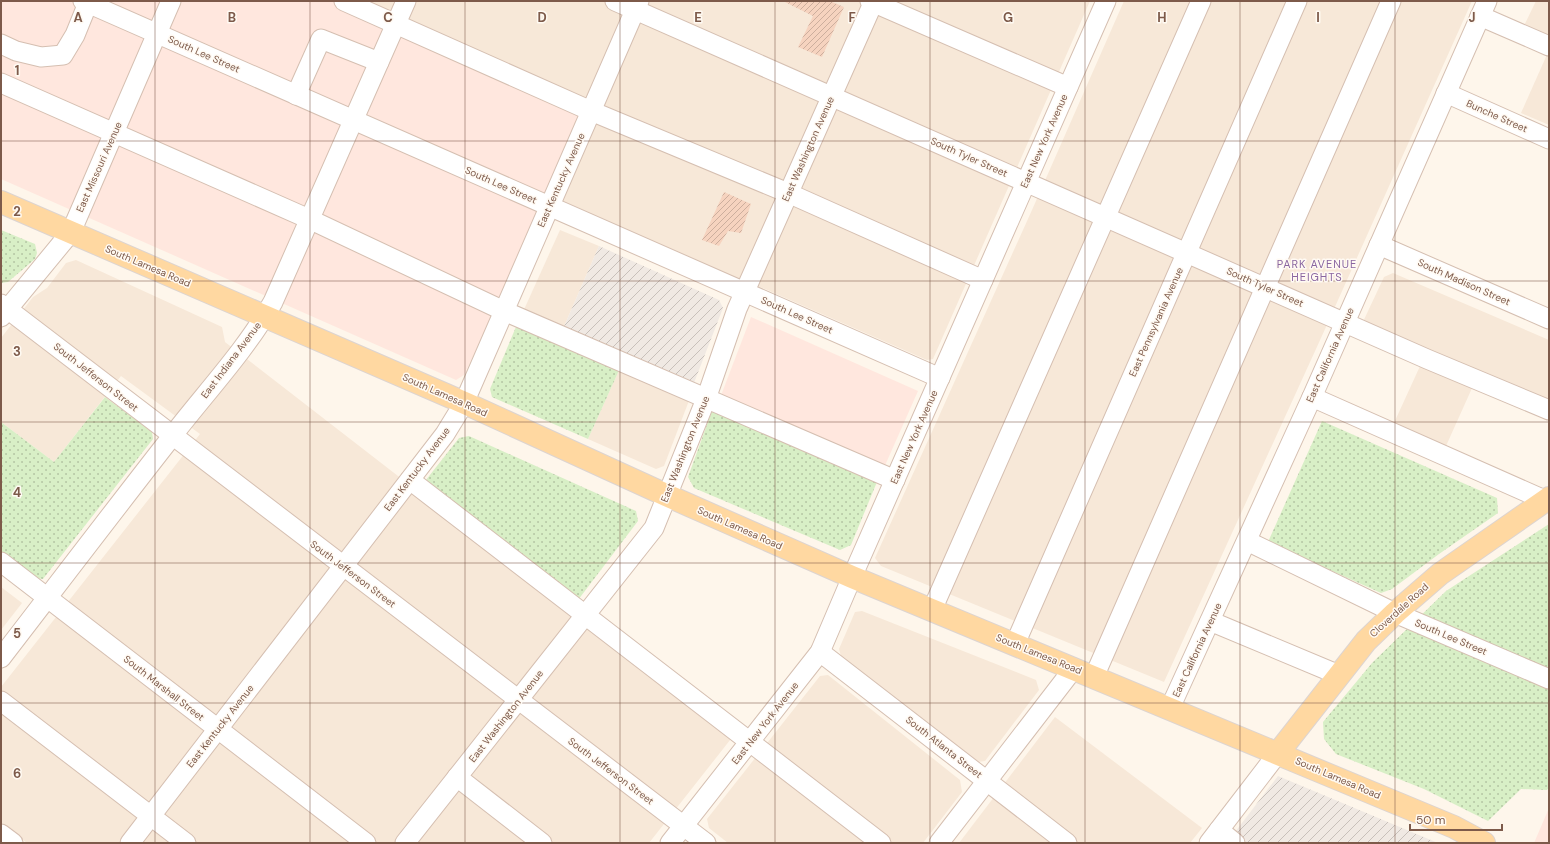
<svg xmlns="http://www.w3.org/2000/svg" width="1550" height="844" viewBox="0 0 1550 844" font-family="'DM Sans',sans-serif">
<defs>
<pattern id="industrial-furrows" width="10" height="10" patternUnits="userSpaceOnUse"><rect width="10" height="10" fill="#f0e9e3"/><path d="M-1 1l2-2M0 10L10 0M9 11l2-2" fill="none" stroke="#c8c0ba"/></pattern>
<pattern id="grass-dots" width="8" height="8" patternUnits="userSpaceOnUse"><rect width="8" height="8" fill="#d8efc6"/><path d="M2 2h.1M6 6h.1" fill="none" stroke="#b4c5a3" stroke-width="1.8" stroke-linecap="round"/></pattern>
<pattern id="building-hatch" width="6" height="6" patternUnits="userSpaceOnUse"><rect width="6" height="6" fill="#f6d3bf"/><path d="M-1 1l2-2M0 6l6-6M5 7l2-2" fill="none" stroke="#ccae9d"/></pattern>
</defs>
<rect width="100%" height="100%" fill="#fef6eb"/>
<!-- residential -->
<g fill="#f7e8d8">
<polygon points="349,1 1090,1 933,359 927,360 765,289 549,207"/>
<polygon points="1124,1 1472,1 1321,338 1164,682 881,566 875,558 1032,210"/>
<polygon points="1536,1 1549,1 1549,41 1522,30"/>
<polygon points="1549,50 1549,125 1521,113"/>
<polygon points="560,230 599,246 562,331 522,314"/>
<polygon points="76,260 222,327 225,342 398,476 415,491 734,735 649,843 27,843 1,823 1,687 200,434 121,376 54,462 1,422 1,338 33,297 47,288 66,263"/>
<polygon points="1393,273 1549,340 1549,408 1477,377 1446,446 1394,423 1426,353 1361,326 1384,277"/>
<polygon points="621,366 690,398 664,466 656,469 588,439"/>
<polygon points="1,587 22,603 1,630"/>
<polygon points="862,611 1036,680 1039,690 985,761 978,762 841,656 839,649 855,612"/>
<polygon points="828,675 960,780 962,792 923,843 728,843 709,828 707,819 820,676"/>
<polygon points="1055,717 1202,828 1190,843 959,843"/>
</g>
<!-- commercial -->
<g fill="#ffe7de">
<polygon points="1,1 349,1 592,108 464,375 456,380 1,179"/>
<polygon points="751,317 918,391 883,470 720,398"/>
<polygon points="1549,808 1549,843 1534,843"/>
</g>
<!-- industrial -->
<g fill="url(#industrial-furrows)">
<polygon points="599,246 719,300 723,308 692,388 562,331"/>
<polygon points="1278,776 1438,843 1242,843 1232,836"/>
</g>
<!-- grass -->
<g fill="url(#grass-dots)">
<polygon points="1,230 35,244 37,253 35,259 8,282 1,283"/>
<polygon points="518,322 621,366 588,439 492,397 490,389"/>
<polygon points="105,397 152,432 153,439 43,579 34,578 1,552 1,422 54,462"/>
<polygon points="713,408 879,477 851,545 840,550 694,488 688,477"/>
<polygon points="1322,421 1497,498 1498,513 1439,554 1392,589 1381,593 1268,542"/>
<polygon points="469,436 636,511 638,521 575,604 422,485 459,438"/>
<polygon points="1549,524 1549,787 1547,790 1521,789 1488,821 1424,789 1336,754 1324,739 1323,722 1372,663 1446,591"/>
</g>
<!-- building -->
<g fill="url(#building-hatch)">
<polygon points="783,1 830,1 844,7 822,57 798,47 813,16"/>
<polygon points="724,192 751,204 741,233 728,231 719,246 702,240"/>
</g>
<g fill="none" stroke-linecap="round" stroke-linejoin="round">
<!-- minor casing -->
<g stroke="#d5bfb1" stroke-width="21">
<g id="minor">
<polyline points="83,1 940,378"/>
<polyline points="344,1 591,111 788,193 983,280"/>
<polyline points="615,1 1427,359 1549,410"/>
<polyline points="870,1 1068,87"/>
<polyline points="1480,16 1549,46"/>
<polyline points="1,44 16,51 41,57 63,55 75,35 88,3"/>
<polyline points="1,83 309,219 504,311 895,480"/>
<polyline points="1446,93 1549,139"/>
<polyline points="296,95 321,39 379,62"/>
<polyline points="1379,245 1549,319"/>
<polyline points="1,304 706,843"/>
<polyline points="1,317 71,232 171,1"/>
<polyline points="1312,397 1549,502"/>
<path d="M410,480c156,122 315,241 471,363"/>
<polyline points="1247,541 1395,613 1549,679"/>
<polyline points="1,562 366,843"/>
<polyline points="932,610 1201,1"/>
<polyline points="1210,621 1339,675"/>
<polyline points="1015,644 1297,1"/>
<polyline points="820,652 1067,843"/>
<path d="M1,658c57,-74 114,-149 172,-223 34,-44 73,-85 100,-133l133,-301"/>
<polyline points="1094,677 1391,1"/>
<polyline points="1,701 186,843"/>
<polyline points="1170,708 1312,397 1487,1"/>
<polyline points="457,777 542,843"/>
<polyline points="1219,830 1235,843"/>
<polyline points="1,834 13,843"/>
<polyline points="130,843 445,434 464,403 639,1"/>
<polyline points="405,843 654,528 706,399 737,309 874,1"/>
<polyline points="670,843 820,652 852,577 1106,1"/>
<polyline points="939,843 1074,668"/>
<polyline points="1209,843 1278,753"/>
</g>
</g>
<!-- major casing -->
<g stroke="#ddd4d0" stroke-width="24">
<g id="major">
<polyline points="1,202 467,404 666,495 852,577 1454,827 1484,843"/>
<polyline points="1278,753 1366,641 1395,613 1440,574 1549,498"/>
</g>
</g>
<!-- minor -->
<use href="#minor" stroke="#fff" stroke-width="19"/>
<!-- major -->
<use href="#major" stroke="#ffd8a1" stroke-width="22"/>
</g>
<!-- grid -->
<path fill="none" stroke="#7d5a4a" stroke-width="1" stroke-opacity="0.55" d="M155,1v842M310,1v842M465,1v842M620,1v842M775,1v842M930,1v842M1085,1v842M1240,1v842M1395,1v842M1,141h1548M1,281h1548M1,422h1548M1,563h1548M1,703h1548"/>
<g text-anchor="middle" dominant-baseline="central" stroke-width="3" stroke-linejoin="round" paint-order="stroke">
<!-- street labels -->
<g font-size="10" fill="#7d5a4a" stroke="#fffaf3">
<text transform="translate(204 54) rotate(24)">South Lee Street</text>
<text transform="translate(1497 116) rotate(24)">Bunche Street</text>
<text transform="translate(1044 141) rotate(-66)">East New York Avenue</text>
<text transform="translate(808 149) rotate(-66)">East Washington Avenue</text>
<text transform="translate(969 157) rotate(24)">South Tyler Street</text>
<text transform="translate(99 167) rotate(-66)">East Missouri Avenue</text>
<text transform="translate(561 180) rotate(-66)">East Kentucky Avenue</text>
<text transform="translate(501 185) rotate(24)">South Lee Street</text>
<text transform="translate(148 266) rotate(23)">South Lamesa Road</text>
<text transform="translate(1464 282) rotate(24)">South Madison Street</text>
<text transform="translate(1265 287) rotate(24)">South Tyler Street</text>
<text transform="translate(797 315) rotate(24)">South Lee Street</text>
<text transform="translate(1156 322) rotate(-66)">East Pennsylvania Avenue</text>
<text transform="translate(1330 355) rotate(-66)">East California Avenue</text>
<text transform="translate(231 360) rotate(-53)">East Indiana Avenue</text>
<text transform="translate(96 377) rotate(38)">South Jefferson Street</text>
<text transform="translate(445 395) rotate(24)">South Lamesa Road</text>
<text transform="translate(914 437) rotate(-66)">East New York Avenue</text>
<text transform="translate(685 449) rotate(-68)">East Washington Avenue</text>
<text transform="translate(417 469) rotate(-53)">East Kentucky Avenue</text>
<text transform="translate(740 528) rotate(24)">South Lamesa Road</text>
<text transform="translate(353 574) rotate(37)">South Jefferson Street</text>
<text transform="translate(1399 610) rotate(-42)">Cloverdale Road</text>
<text transform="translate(1451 637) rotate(23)">South Lee Street</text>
<text transform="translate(1197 650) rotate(-65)">East California Avenue</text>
<text transform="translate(1039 654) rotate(22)">South Lamesa Road</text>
<text transform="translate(164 688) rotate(38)">South Marshall Street</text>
<text transform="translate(506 716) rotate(-52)">East Washington Avenue</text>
<text transform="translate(765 723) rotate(-52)">East New York Avenue</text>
<text transform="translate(220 726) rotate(-52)">East Kentucky Avenue</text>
<text transform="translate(944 747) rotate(38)">South Atlanta Street</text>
<text transform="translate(611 771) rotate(37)">South Jefferson Street</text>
<text transform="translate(1338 778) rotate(23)">South Lamesa Road</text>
</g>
<!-- neighbourhood labels -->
<g font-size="11" letter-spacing="1" fill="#8a66a0" stroke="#fffaf3">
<text x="1317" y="264">PARK AVENUE<tspan x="1317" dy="13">HEIGHTS</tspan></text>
</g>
</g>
<g font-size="13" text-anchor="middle" font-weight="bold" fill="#7d5a4a" stroke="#fffaf3" stroke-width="3" stroke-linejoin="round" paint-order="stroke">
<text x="78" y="22">A</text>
<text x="232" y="22">B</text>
<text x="388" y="22">C</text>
<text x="542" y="22">D</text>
<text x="698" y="22">E</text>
<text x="852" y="22">F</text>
<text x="1008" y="22">G</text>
<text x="1162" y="22">H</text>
<text x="1318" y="22">I</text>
<text x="1472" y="22">J</text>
<text x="17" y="75">1</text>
<text x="17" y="216">2</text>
<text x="17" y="356">3</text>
<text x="17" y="497">4</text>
<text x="17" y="638">5</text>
<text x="17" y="778">6</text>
</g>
<!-- border -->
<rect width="1550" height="844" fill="none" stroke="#7d5a4a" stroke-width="4"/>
<!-- scale -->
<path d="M1410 824v6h92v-6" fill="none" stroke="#7d5a4a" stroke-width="2"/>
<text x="1416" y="824" font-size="12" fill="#7d5a4a" stroke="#fffaf3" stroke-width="3" paint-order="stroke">50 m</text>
</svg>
